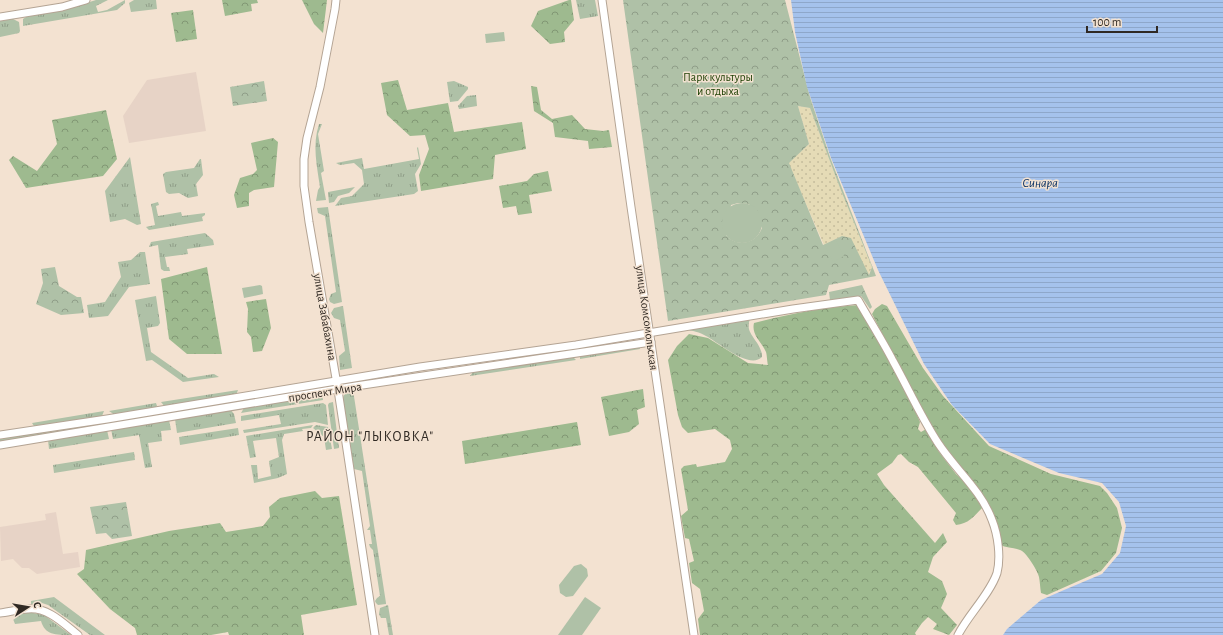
<svg xmlns="http://www.w3.org/2000/svg" width="1223" height="635" viewBox="0 0 1223 635" font-family="'Alegreya Sans',sans-serif">
<defs>
<pattern id="grass-tufts" width="24" height="20" patternUnits="userSpaceOnUse"><rect width="24" height="20" fill="#afc1a7"/><path d="M3 7l-1-3M5 7V3M7 7l1-3M15 17l-1-3M17 17v-4M19 17l1-3" fill="none" stroke="#8f9d88"/></pattern>
<pattern id="forest-crowns" width="20" height="18" patternUnits="userSpaceOnUse"><rect width="20" height="18" fill="#9eba8f"/><path d="M2 6a3 3 0 1 1 6 0M12 15a3 3 0 1 1 6 0" fill="none" stroke="#819774"/></pattern>
<pattern id="sand-dots" width="8" height="8" patternUnits="userSpaceOnUse"><rect width="8" height="8" fill="#e5dbb6"/><path d="M2 2h.1M6 6h.1" fill="none" stroke="#c5bc9c" stroke-width="1.8" stroke-linecap="round"/></pattern>
<pattern id="park-crowns" width="20" height="18" patternUnits="userSpaceOnUse"><rect width="20" height="18" fill="#afc1a7"/><path d="M2 6a3 3 0 1 1 6 0M12 15a3 3 0 1 1 6 0" fill="none" stroke="#8f9d88"/></pattern>
<pattern id="water-rules" width="6" height="5" patternUnits="userSpaceOnUse"><rect width="6" height="5" fill="#a5c2ec"/><path d="M0 2.5h6" fill="none" stroke="#8ea7ca"/></pattern>
</defs>
<rect width="100%" height="100%" fill="#f3e2d1"/>
<!-- education -->
<g fill="#e7d3c6">
<polygon points="196,72 206,131 129,143 123,116 147,80"/>
<polygon points="56,512 63,554 78,552 80,567 37,574 29,568 22,568 13,559 1,561 0,527 46,520 45,514"/>
</g>
<!-- grass -->
<g fill="url(#grass-tufts)">
<polygon points="96,0 108,0 96,6 98,12 107,10 125,0 125,3 117,10 23,26 23,19 26,17 67,9"/>
<polygon points="134,0 156,0 157,9 131,12 129,3"/>
<polygon points="576,0 595,0 598,16 580,19"/>
<polygon points="13,19 19,22 20,31 19,33 0,37 0,21"/>
<polygon points="454,81 468,87 468,89 458,101 450,102 447,82"/>
<polygon points="476,95 477,106 459,109 458,106 467,96"/>
<path d="M319,124h3l-4,10 6,37 -3,2 5,27 -10,1 2,-11 2,-3c-3,-21 -8,-42 -1,-63z"/>
<polygon points="418,147 421,164 415,174 418,191 414,194 335,206 341,198 352,196 364,184 362,170 354,163 340,165 336,163 362,158 364,169 419,159 417,148"/>
<polygon points="130,157 141,224 137,225 125,219 110,222 105,191"/>
<polygon points="200,159 201,159 203,175 196,184 198,196 188,198 179,193 169,194 166,192 163,174 166,172 194,168"/>
<polygon points="355,187 349,193 338,196 334,202 329,203 328,192"/>
<polygon points="158,202 159,205 156,206 158,216 181,212 182,216 205,213 205,215 202,217 203,221 149,230 146,227 155,225 151,204"/>
<polygon points="328,207 342,302 334,304 330,302 329,299 331,294 336,292 325,216 318,213 317,208"/>
<polygon points="205,233 213,240 214,245 187,249 188,254 165,257 167,267 169,267 170,271 164,271 161,269 158,245 149,247 151,242"/>
<polygon points="140,252 145,252 150,284 129,287 108,316 89,318 87,305 105,302 121,277 118,262 131,260"/>
<polygon points="156,296 160,323 158,326 147,328 151,352 188,378 214,374 219,377 183,382 152,360 146,361 135,300"/>
<polygon points="343,306 352,368 340,370 339,356 345,351 340,320 334,318 331,313 334,308"/>
<path d="M751,317c-8,15 6,21 10,34 1,2 1,4 1,6 -13,13 -44,-15 -56,-21 -6,-4 -14,-5 -21,-7z"/>
<polygon points="639,346 640,349 580,359 580,356"/>
<polygon points="573,357 576,360 470,376 473,372"/>
<polygon points="238,390 236,395 165,407 161,402"/>
<path d="M353,390l33,213v1l-8,1 -2,-2 -1,-2 2,-3 3,-2 -7,-46 -3,-3 -1,-3h3l-2,-14h-3l3,-4 -8,-55 -8,-2 -11,-69c0,-6 4,-9 10,-10z"/>
<polygon points="322,395 323,400 241,413 244,408"/>
<polygon points="333,402 339,448 334,449 328,405 329,403"/>
<polygon points="156,403 157,406 155,408 115,415 109,411"/>
<polygon points="323,403 326,405 328,425 315,422 244,433 243,430 281,424 279,415 241,421 241,416"/>
<polygon points="230,409 234,414 236,423 177,433 175,419"/>
<polygon points="104,411 102,416 34,426 32,423"/>
<polygon points="169,420 171,430 161,431 162,441 148,443 152,467 145,468 139,435 113,439 111,429"/>
<polygon points="103,422 104,425 0,442 0,439"/>
<polygon points="313,425 311,428 302,429 303,431 284,434 282,440 287,474 278,478 254,483 251,465 257,465 258,479 271,476 269,461 279,457 276,438 253,441 256,457 250,458 246,436"/>
<polygon points="316,425 328,427 332,449 326,450 324,437 313,428"/>
<polygon points="238,428 239,435 180,445 179,437"/>
<polygon points="107,430 109,439 49,449 48,440"/>
<polygon points="134,452 135,460 54,473 53,465"/>
<polygon points="54,597 105,635 90,635 48,605 42,603 41,607 31,604 31,601"/>
<polygon points="388,605 393,635 389,635 386,618 381,618 379,614 380,608"/>
<path d="M28,612l16,3 27,20c-16,0 -26,0 -30,-14l-26,3 -2,-5 2,-5z"/>
</g>
<!-- forest -->
<g fill="url(#forest-crowns)">
<polygon points="222,0 257,0 258,3 251,4 252,11 225,16"/>
<polygon points="302,0 327,0 323,33 314,24"/>
<polygon points="569,0 571,0 574,20 564,32 565,42 550,44 531,26 538,11"/>
<polygon points="193,10 197,39 176,42 171,13"/>
<polygon points="398,80 407,110 448,103 454,132 522,122 526,149 495,155 493,179 421,191 419,175 429,149 425,135 410,136 387,115 381,83"/>
<polygon points="531,86 537,87 541,110 552,119 572,115 585,129 603,131 609,130 612,147 589,149 588,141 555,137 553,123 534,111"/>
<polygon points="106,110 117,159 103,176 26,188 9,160 13,156 37,171 57,144 52,120"/>
<polygon points="273,138 278,142 274,187 254,190 249,193 249,206 237,208 234,195 240,178 253,174 257,170 251,143"/>
<polygon points="548,171 552,191 529,195 532,213 518,215 516,206 503,208 499,186 527,181 534,174"/>
<polygon points="207,267 222,354 187,354 169,339 161,279"/>
<polygon points="266,299 271,328 262,351 253,352 251,337 247,332 248,309 246,302"/>
<path d="M882,304l5,2 36,62 20,28 46,50 62,28 49,12 7,7 10,15 5,20 -6,25 -15,18 -54,24 -6,-2c-1,-6 -1,-11 -2,-16 -1,-6 -12,-23 -17,-26 -5,-3 -15,-3 -22,-6l-5,-24 -6,-17 -10,-15 -19,-20 -31,-44 -57,-111 3,-5z"/>
<path d="M859,305l52,96 9,21 -2,7 3,3 7,-4 11,24 17,22 20,18 8,14c-9,9 -15,18 -28,19l-3,-5 3,-7 -38,-46 -9,-5 -8,-8 -3,1 -6,8 -15,11 7,11 51,58 8,-10 4,9 -14,15 -5,15 14,9 5,13 -6,14 16,17 -8,10 -16,-6 4,-5 -9,-7 -6,6 -7,10 1,2h-216l-2,-16 6,-8 -4,-22 -8,-6 -3,-20 5,-2 -5,-22 -4,-1 -4,-22 7,-6 -7,-41 3,-3 12,-2 1,3 28,-5 7,-13 -2,-9 -15,-11 -27,4 -6,-6 -4,-12 -10,-55 9,-14 12,-12 19,4 40,25 20,2c-1,-4 -1,-10 -2,-13 -4,-10 -15,-17 -12,-29 36,-9 67,-16 105,-18z"/>
<polygon points="643,389 645,407 637,410 639,424 629,432 609,436 601,397"/>
<polygon points="577,422 581,445 465,464 462,441"/>
<polygon points="315,491 322,498 339,496 357,605 301,615 304,635 229,635 228,632 211,635 137,635 135,628 110,609 77,574 84,569 86,550 169,531 220,523 226,532 263,526 270,517 269,507 280,498"/>
</g>
<!-- sand -->
<polygon fill="url(#sand-dots)" points="798,106 810,108 840,188 872,267 868,276 842,236 824,245 788,163 809,144"/>
<!-- park -->
<g fill="url(#park-crowns)" fill-rule="evenodd">
<path d="M623,0h162l25,97 20,60 46,119 -47,9 -3,10 -158,26zM798,106l12,2 30,80 32,79 -3,8 -18,-37 -9,-2 -19,9 -34,-82 20,-19zM738,203l11,1 13,24c-6,16 -25,20 -36,7l5,-30z"/>
<polygon points="264,81 267,101 233,106 230,87"/>
<polygon points="55,267 59,286 77,297 81,297 84,313 61,315 36,304 43,283 41,269"/>
<polygon points="862,285 872,307 870,309 861,296 830,300 829,292"/>
<polygon points="126,502 132,536 112,539 106,533 96,534 90,507"/>
</g>
<!-- pitch -->
<g fill="#afc1a7">
<polygon points="504,32 505,41 486,43 485,34"/>
<circle cx="742" cy="223" r="20"/>
<polygon points="836,240 844,256 833,262 825,246"/>
<polygon points="260,285 262,286 263,294 244,298 242,288"/>
<polygon points="581,564 587,569 588,576 573,596 566,597 560,593 559,585 574,566"/>
<polygon points="585,597 601,608 582,635 558,635"/>
</g>
<!-- water -->
<polygon fill="url(#water-rules)" points="791,0 1223,0 1223,635 1003,635 1007,629 1041,600 1064,590 1102,574 1120,553 1126,526 1119,502 1102,483 1059,473 990,444 952,405 924,364 878,270 831,158 807,87 795,32"/>
<g fill="none" stroke-linecap="round" stroke-linejoin="round">
<!-- minor casing -->
<g stroke="#b4a494" stroke-width="9">
<g id="minor">
<polyline points="336,0 335,9 320,87 307,138 304,159 304,186 309,222 338,390 375,635"/>
<polyline points="602,0 631,207 694,635"/>
<polyline points="0,17 62,7 86,0"/>
<path d="M0,435l107,-16 313,-52 156,-22 217,-36 65,-9c12,21 24,40 35,61 15,27 28,56 45,82 17,26 43,47 54,77 6,15 9,37 5,53 -7,21 -29,42 -39,62"/>
<polyline points="0,445 356,386 651,342"/>
<path d="M0,613c9,-1 19,-4 28,-4 20,-2 36,15 50,26"/>
</g>
</g>
<!-- minor -->
<use href="#minor" stroke="#fff" stroke-width="7"/>
</g>
<g text-anchor="middle" dominant-baseline="central" stroke-width="3" stroke-linejoin="round" paint-order="stroke">
<!-- park labels -->
<g font-size="12" fill="#1b3e00" stroke="#f3e2d1">
<text x="718" y="77">Парк культуры<tspan x="718" dy="14">и отдыха</tspan></text>
</g>
<!-- street labels -->
<g font-size="12" fill="#302923" stroke="#f3e2d1">
<text transform="translate(325 317) rotate(80)">улица Забабахина</text>
<text transform="translate(647 318) rotate(82)">улица Комсомольская</text>
<text transform="translate(325 392) rotate(-9)">проспект Мира</text>
</g>
<!-- water labels -->
<g font-size="13" font-style="italic" fill="#0e3466" stroke="#f3e2d1">
<text x="1040" y="183">Синара</text>
</g>
<!-- quarter labels -->
<g font-size="14" letter-spacing="1" fill="#302923" stroke="#f3e2d1">
<text x="370" y="437">РАЙОН "ЛЫКОВКА"</text>
</g>
</g>
<!-- north arrow -->
<g transform="translate(28 607) rotate(78)" stroke="#f3e2d1" stroke-width="3" paint-order="stroke">
<path d="M0-3L7 15L0 10L-7 15Z" fill="#302923"/>
<text y="-6" font-size="11" font-weight="bold" text-anchor="middle" fill="#302923">С</text>
</g>
<!-- scale -->
<path d="M1087 26v6h70v-6" fill="none" stroke="#302923" stroke-width="2"/>
<text x="1093" y="26" font-size="12" fill="#302923" stroke="#f3e2d1" stroke-width="3" paint-order="stroke">100 m</text>
</svg>
